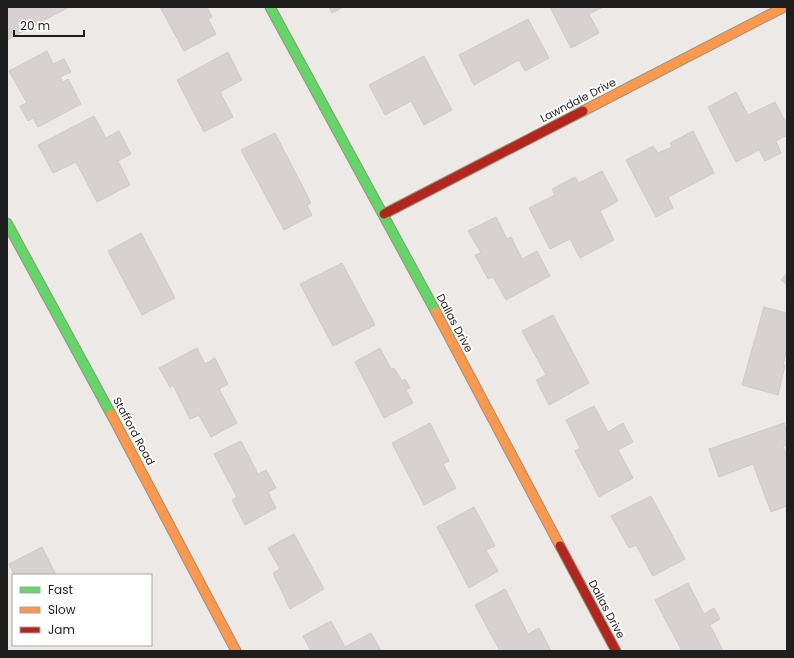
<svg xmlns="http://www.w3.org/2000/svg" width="794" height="658" viewBox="0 0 794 658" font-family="Poppins,sans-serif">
<rect width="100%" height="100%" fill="#ece9e6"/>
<!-- building -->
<g fill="#d7d2d1" stroke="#cfcac7">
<polygon points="7,7 69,7 7,40"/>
<polygon points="160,7 207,7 212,17 208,19 216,34 184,51"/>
<polygon points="329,7 343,7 332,13"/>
<polygon points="550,7 603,7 589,14 599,33 571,48"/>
<polygon points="528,19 549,58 525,71 519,60 474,85 459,55"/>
<polygon points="47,51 53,64 64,59 71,72 60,77 63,82 68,79 81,104 38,127 33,118 28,121 20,106 27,103 9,71"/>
<polygon points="228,52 242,80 220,92 233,117 204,132 177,80"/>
<polygon points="424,56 452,110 424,125 411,101 385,115 369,85"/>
<polygon points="736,92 748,115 775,102 787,125 787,135 776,141 781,153 765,161 759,150 736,162 708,107"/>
<polygon points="94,116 106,138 119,131 131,154 118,161 130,185 97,202 76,162 53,173 38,145"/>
<polygon points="693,131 714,173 668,197 673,208 656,217 626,160 653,146 658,153 672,147 670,143"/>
<polygon points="275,133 311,203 307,205 312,215 284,230 241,150"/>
<polygon points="602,171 618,201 600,211 614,240 580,258 570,239 550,249 529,208 555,195 552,189 575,177 579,183"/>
<polygon points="496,217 507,239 511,237 522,259 537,251 550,276 506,300 493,277 488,279 475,255 481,253 468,231"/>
<polygon points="141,233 175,298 142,315 108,251"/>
<polygon points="342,263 375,325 333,346 300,284"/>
<polygon points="787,273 787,285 781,280"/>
<polygon points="764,307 787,313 787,347 783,365 785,365 778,395 742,385"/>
<polygon points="553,315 589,383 549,405 536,380 546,375 522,331"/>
<polygon points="197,348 205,364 215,358 228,384 219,389 237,423 211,437 199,415 190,419 173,385 170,387 159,368"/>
<polygon points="380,348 391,369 394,368 402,381 405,379 410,388 406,390 413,403 384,418 355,362"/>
<polygon points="594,406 608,432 623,423 633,442 618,450 633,478 599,497 575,451 580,448 566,420"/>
<polygon points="430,423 449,461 443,464 456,488 424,505 392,443"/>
<polygon points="784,423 787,432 787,445 783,446 787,456 787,506 771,512 753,464 719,477 709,449"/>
<polygon points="241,441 258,474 266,470 276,488 268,492 276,508 245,525 232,500 237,497 214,454"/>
<polygon points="651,496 685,559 653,576 636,545 629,548 611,516"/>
<polygon points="474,507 495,546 486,550 498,571 469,588 437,527"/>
<polygon points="294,534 324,589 290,609 273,573 280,569 268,548"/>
<polygon points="42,547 56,575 14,575 9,564"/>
<polygon points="688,583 704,614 714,608 720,619 710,625 723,651 682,651 655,600"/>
<polygon points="505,589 528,634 539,628 551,651 500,651 475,605"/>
<polygon points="331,621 345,647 371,633 381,651 311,651 303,636"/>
</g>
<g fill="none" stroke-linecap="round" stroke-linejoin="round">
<!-- fast casing -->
<g stroke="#97937d" stroke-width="11">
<g id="fast">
<polyline points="270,7 436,312"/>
<polyline points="7,223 111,414"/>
</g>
</g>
<!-- slow casing -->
<g stroke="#97937d" stroke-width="11">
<g id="slow">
<polyline points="583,111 784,7"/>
<polyline points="436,312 560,546"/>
<polyline points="111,414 236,651"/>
</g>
</g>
<!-- jam casing -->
<g stroke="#97937d" stroke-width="11">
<g id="jam">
<polyline points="384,214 583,111"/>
<polyline points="560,546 616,651"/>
</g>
</g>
<!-- fast -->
<use href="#fast" stroke="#63d668" stroke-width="9"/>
<!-- slow -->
<use href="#slow" stroke="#ff974d" stroke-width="9"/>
<!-- jam -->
<use href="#jam" stroke="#b3261e" stroke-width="9"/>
</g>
<g text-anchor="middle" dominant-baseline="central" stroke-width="4" stroke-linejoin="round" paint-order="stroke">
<!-- street labels -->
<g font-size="11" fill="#1e1e1e" stroke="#fff">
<text transform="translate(578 100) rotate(-27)">Lawndale Drive</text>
<text transform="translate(455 323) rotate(62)">Dallas Drive</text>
<text transform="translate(134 431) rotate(62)">Stafford Road</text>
<text transform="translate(607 609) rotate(62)">Dallas Drive</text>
</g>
</g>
<!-- border -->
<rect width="794" height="658" fill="none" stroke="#1e1e1e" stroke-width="16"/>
<!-- legend -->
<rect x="12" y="574" width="140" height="72" fill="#ffffff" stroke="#a5a5a5"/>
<rect x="20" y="587" width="20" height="6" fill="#63d668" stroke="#a5a5a5"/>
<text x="48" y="594" font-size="12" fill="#1e1e1e">Fast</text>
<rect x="20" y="607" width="20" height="6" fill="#ff974d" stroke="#a5a5a5"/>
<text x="48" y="614" font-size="12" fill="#1e1e1e">Slow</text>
<rect x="20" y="627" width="20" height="6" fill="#b3261e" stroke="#a5a5a5"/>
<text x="48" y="634" font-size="12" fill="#1e1e1e">Jam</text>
<!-- scale -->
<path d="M14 30v6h70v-6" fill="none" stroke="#1e1e1e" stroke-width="2"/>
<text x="20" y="30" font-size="12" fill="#1e1e1e" stroke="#ffffff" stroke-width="3" paint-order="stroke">20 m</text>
</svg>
